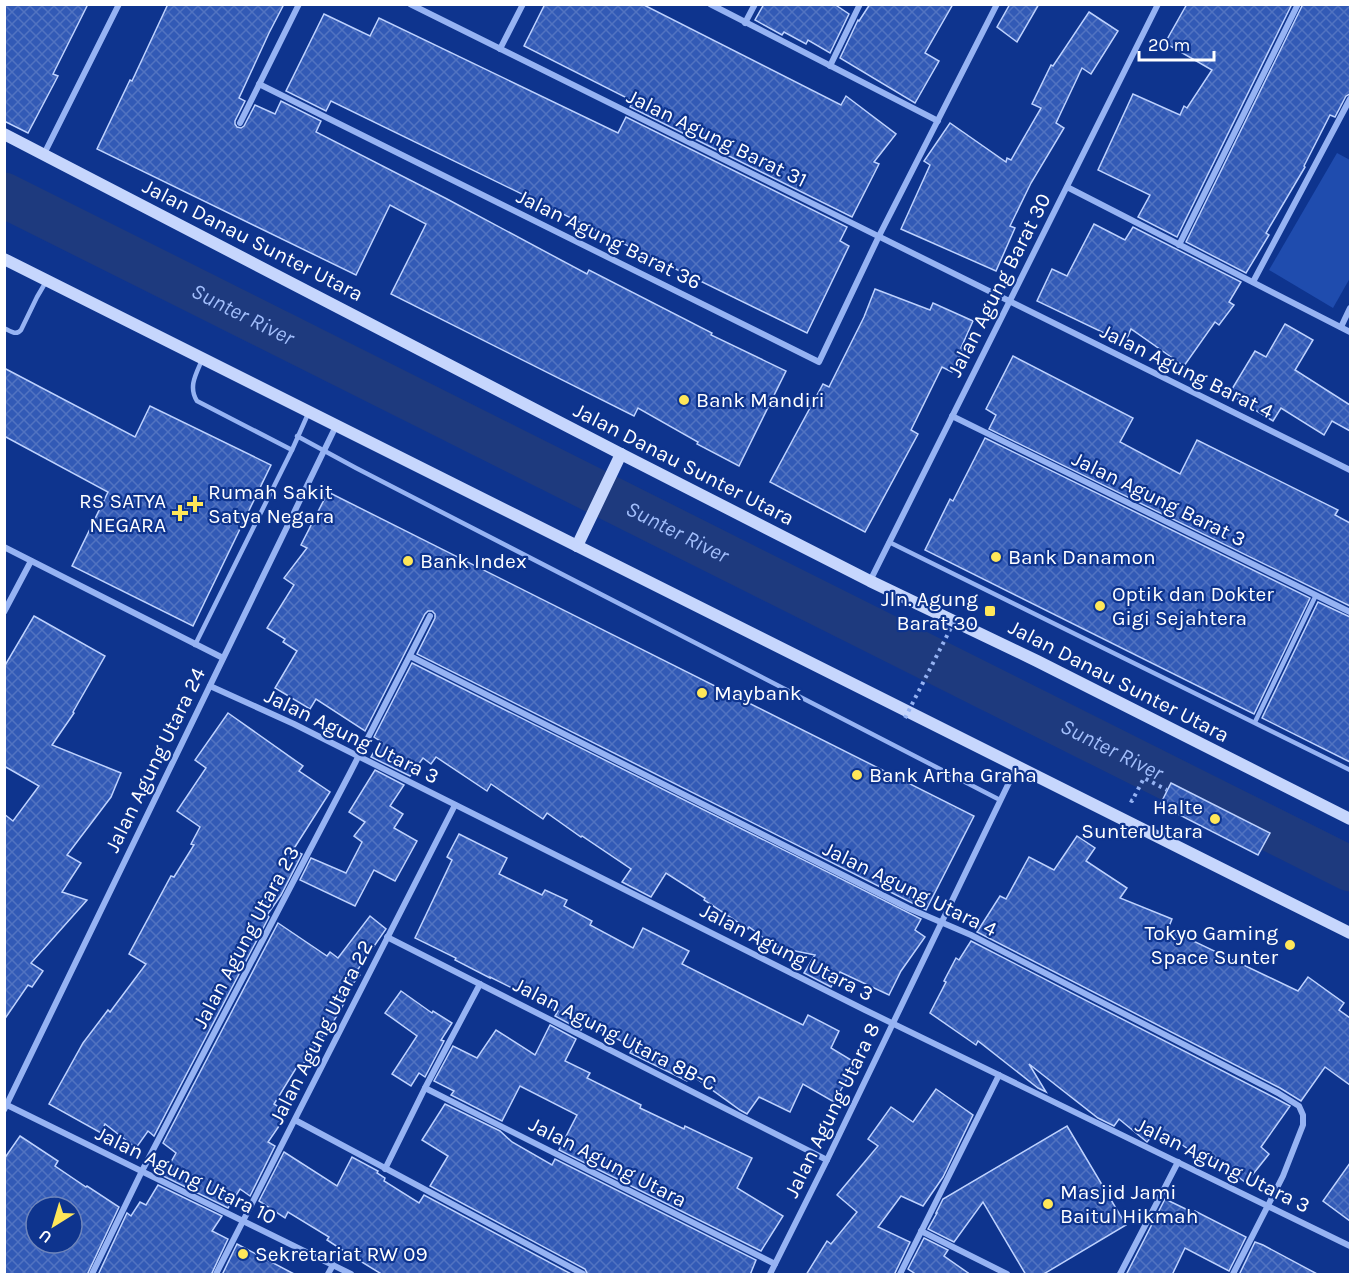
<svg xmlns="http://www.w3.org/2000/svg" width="1355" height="1279" viewBox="0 0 1355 1279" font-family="Karla,sans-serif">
<defs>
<pattern id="building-cross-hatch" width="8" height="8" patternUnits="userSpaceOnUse" patternTransform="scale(1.5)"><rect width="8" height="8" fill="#325ab6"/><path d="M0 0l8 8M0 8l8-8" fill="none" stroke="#5173c1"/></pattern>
</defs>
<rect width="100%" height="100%" fill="#0e348e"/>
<!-- park -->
<polygon fill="#1f4cae" points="1337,153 1350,160 1350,278 1333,308 1269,270"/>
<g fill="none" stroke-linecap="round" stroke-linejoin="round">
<!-- river -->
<path stroke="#1e3a7e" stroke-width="45" id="s1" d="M4,195l1346,674"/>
</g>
<!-- building -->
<g fill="url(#building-cross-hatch)" stroke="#bed2fe" stroke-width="1.5" fill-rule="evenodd">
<polygon points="4,4 88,4 53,74 58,76 28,133 4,121"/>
<polygon points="168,4 284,4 269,33 239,98 245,101 235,121 235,124 237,127 241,128 244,126 255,105 275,114 281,101 321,121 316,132 447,199 587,274 589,270 712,333 711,335 786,371 739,466 697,444 698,442 638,408 634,416 391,294 426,224 390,205 356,275 97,149 130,80 132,81"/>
<polygon points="545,4 642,4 841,105 846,96 896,134 874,162 879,164 852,217 630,107 633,101 524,46"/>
<polygon points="764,4 834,4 849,14 830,53 808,40 806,44 784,32 782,35 755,20"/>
<polygon points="870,4 953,4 925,53 939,61 915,103 840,58 858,20 859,21"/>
<polygon points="1010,4 1039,4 1017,42 997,27"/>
<polygon points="1187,4 1292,4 1177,237 1138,217 1150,195 1098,170 1133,94 1180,115 1184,106 1187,108 1212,70 1165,43"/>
<polygon points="1303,4 1350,4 1350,94 1346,96 1335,117 1330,115 1304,166 1305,167 1266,233 1269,235 1246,273 1186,242"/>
<polygon points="1089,12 1118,31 1091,74 1082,68 1056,123 1064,128 1031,183 1010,226 1015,228 996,271 901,229 930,165 924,161 950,123 1006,162 1007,158 1011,160 1041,108 1032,104 1051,65 1053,66"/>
<polygon points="324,14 370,36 379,18 618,133 626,117 847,227 840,241 849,246 807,333 331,101 326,111 286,91"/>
<polygon points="1094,224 1125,240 1133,227 1241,282 1229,302 1234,305 1219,325 1215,322 1184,366 1131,329 1125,343 1037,301 1052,269 1067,276"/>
<polygon points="875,289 930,310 933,303 973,321 961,348 963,349 952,372 942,367 911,430 918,434 865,532 770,482 823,384 829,387 864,317"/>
<polygon points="1285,324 1313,340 1295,370 1350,405 1350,431 1332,421 1324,435 1281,408 1273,421 1229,394 1255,351 1266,357"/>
<polygon points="1013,356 1133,418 1120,442 1180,474 1197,440 1338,510 1335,515 1350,523 1350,606 989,429 996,415 986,409"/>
<polygon points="4,368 135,437 150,406 271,465 193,626 72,566 108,492 4,436"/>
<polygon points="985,438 1310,598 1254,714 925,550 950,499 953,501"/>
<polygon points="328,492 974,816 926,910 417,654 435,618 435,614 432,611 428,611 425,614 365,731 316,699 310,709 275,688 297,651 283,642 285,639 267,628 294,585 284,578 307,548 301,545"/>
<polygon points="1318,602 1350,617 1350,762 1262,718"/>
<polygon points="34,616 105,656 73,712 74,713 52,745 121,773 111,797 67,855 81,863 62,892 87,900 31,963 43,971 32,987 28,985 4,1020 4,814 13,821 39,786 4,766 4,667"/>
<polygon points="412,663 921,919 915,930 925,937 901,971 889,995 840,972 831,987 804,973 815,955 776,947 749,927 748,929 704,900 705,898 666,873 651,897 624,883 622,882 631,869 582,836 581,837 547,813 543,819 491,784 487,791 436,757 431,764 423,758 410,776 371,757 380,741 374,737"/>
<polygon points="228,713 303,766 299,771 330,792 293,850 302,854 281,895 267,915 269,917 154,1136 148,1131 136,1148 105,1124 101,1133 49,1104 83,1043 108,1010 110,1012 146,964 129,954 171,876 174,877 194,845 191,844 200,827 177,811 206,768 195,760"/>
<polygon points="375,770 404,785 390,806 403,814 394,828 417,841 395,881 374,870 355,906 300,880 311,858 346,873 362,842 354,836 365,822 349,812"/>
<polygon points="1171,783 1270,833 1258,855 1160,805"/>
<polygon points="459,834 507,858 499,874 542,895 545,890 567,900 564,906 592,921 590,925 633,948 643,928 689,951 682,964 803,1025 808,1015 839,1031 831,1048 856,1063 834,1102 803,1084 790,1112 759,1097 747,1114 740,1110 690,1074 687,1081 630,1053 633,1047 585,1022 581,1030 555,1016 558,1011 490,977 490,978 455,960 456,958 415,938 452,860 447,857"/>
<polygon points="1077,836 1095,848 1086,861 1127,888 1120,898 1172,919 1168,929 1298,991 1308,977 1344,1003 1339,1010 1350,1018 1350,1085 1325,1067 1301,1101 1280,1088 977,932 1000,896 1006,899 1029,857 1054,870"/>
<polygon points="370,916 386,929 356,972 360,975 342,997 346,1000 325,1036 323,1035 301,1067 298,1065 274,1104 288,1113 268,1142 275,1146 250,1196 240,1189 228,1208 163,1176 176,1153 163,1143 278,923 327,956 330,952 338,958"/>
<polygon points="971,941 1275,1098 1290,1106 1261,1147 1269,1154 1246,1183 1207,1152 1202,1159 1174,1139 1172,1142 1156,1131 1147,1142 1119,1119 1114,1126 1098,1118 1029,1064 1046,1092 1038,1088 978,1041 976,1045 930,1013 946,982 944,981 956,958 959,960"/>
<polygon points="401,991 432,1013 433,1011 452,1023 441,1040 444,1041 425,1077 419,1073 411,1086 392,1074 417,1036 385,1013"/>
<polygon points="550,1025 576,1039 565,1061 590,1073 587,1078 641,1105 640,1108 684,1129 685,1126 752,1158 737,1188 783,1216 761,1251 559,1150 577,1115 520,1086 502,1121 451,1095 454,1091 434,1081 453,1046 477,1058 496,1030 535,1055"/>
<polygon points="936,1089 973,1115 943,1177 923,1206 901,1196 878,1227 910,1242 894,1275 806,1275 827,1241 831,1244 857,1212 837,1195 878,1146 868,1139 891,1107 913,1122"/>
<polygon points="445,1104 500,1131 512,1142 552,1165 555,1159 756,1260 750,1275 588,1275 585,1269 430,1186 448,1156 422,1140"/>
<polygon points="1067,1126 1126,1225 1042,1275 1026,1275 983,1202 954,1242 928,1229 937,1213 936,1213 943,1199"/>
<path d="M20,1136l38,25 -3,5 31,21 1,-1 32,21 -32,68h-83v-116zM36,1207h36v36h-36z"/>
<polygon points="284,1152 337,1186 352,1157 378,1171 377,1173 385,1178 384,1181 419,1203 424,1195 573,1275 383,1275 344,1251 327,1240 329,1237 288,1212 285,1218 259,1201"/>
<polygon points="1350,1163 1350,1221 1323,1201"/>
<polygon points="158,1185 222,1216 212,1231 228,1239 211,1275 98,1275 127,1213 131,1216 140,1202 146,1205"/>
<polygon points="1165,1199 1194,1213 1195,1211 1246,1237 1229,1271 1185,1248 1172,1275 1126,1275"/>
<polygon points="924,1238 948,1250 944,1256 971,1275 917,1275 908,1269"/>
<polygon points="1255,1242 1263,1245 1319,1275 1239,1275"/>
<polygon points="237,1244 296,1275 222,1275"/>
</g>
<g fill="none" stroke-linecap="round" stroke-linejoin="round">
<!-- path -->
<polyline stroke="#96b3f3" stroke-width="4" stroke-dasharray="3 4.5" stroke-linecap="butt" points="1130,800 1132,801 1144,778 1167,790"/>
<!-- service -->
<g stroke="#96b3f3" stroke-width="4.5">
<path d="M4,328c6,3 12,8 17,2l16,-33 10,-17"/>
<path d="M202,360c-6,14 -14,27 -5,41l95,49"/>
<polyline points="297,436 356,468 1000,800"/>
<polyline points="889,542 1350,770"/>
<polyline points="195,645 292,450 308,414"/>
<polyline points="1255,722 1316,595"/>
</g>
<!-- minor -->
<g stroke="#96b3f3" stroke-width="6">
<polyline points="410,4 1350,470"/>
<polyline points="710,4 938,121"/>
<polyline points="745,23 755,4"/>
<polyline points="500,49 523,4"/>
<polyline points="830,66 860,4"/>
<polyline points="259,84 819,362 879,236 997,4"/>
<polyline points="240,123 299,4"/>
<polyline points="44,154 119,4"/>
<polyline points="1067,187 1350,332"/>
<polyline points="1179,245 1298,4"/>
<polyline points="1253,282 1350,99"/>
<polyline points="1341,327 1350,308"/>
<polyline points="952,416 1350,612"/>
<polyline points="4,547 223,658"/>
<polyline points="870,581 1158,4"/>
<polyline points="4,612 31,561"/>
<polyline points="410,656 908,908 971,935 1278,1093 1299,1106 1303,1115 1303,1125 1283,1176 1233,1274"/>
<polyline points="210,686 294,724 865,1010 1350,1246"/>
<polyline points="387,937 827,1160"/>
<polyline points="425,1088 775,1264"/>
<polyline points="7,1105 351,1274"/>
<polyline points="4,1110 336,426"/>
<polyline points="295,1120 583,1274"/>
<polyline points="385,1169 425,1088 480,984"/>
<polyline points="921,1231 1007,1274"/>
<polyline points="92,1274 142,1171 350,773 430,616"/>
<polyline points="216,1274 455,805"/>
<polyline points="328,1274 333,1265"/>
<polyline points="770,1274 827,1160 1017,766"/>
<polyline points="900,1274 999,1075"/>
<polyline points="1120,1274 1178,1162"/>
</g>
<!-- secondary -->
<g stroke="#c6d6fd" stroke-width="12">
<polyline points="4,134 621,454 870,581 1037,661 1350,819"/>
<polyline points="4,259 1350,933"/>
<polyline points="577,546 621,454"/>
</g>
<!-- path-bridge -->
<polyline stroke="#96b3f3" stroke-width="4" stroke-dasharray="3 4.5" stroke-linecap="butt" points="905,718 957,616"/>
</g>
<!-- markers -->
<g fill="#ffe759" stroke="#0e348e" stroke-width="2">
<circle cx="684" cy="400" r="6"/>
<path d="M192 495h6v6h6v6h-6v6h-6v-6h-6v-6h6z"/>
<path d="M177 504h6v6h6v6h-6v6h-6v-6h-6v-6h6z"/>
<circle cx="996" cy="557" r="6"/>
<circle cx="408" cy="561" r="6"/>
<circle cx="1100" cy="606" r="6"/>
<rect x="984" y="605" width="12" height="12" rx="3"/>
<circle cx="702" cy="693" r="6"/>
<circle cx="857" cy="775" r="6"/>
<circle cx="1215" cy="819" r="6"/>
<circle cx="1290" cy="945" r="6"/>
<circle cx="1048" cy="1204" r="6"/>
<circle cx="243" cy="1254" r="6"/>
</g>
<g text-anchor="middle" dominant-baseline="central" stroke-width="4.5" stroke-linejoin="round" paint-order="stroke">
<!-- street labels -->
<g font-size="21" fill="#fff" stroke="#0e348e">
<text transform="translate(717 138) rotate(26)">Jalan Agung Barat 31</text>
<text transform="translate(609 239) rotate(26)">Jalan Agung Barat 36</text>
<text transform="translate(253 240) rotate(27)">Jalan Danau Sunter Utara</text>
<text transform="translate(999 285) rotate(-63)">Jalan Agung Barat 30</text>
<text transform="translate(1187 371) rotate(26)">Jalan Agung Barat 4</text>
<text transform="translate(684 464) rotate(27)">Jalan Danau Sunter Utara</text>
<text transform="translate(1159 499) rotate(26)">Jalan Agung Barat 3</text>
<text transform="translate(1119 681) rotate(27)">Jalan Danau Sunter Utara</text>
<text transform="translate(352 736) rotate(26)">Jalan Agung Utara 3</text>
<text transform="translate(155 760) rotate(-64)">Jalan Agung Utara 24</text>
<text transform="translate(910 889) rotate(26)">Jalan Agung Utara 4</text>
<text transform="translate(246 937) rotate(-62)">Jalan Agung Utara 23</text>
<text transform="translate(787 952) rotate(27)">Jalan Agung Utara 3</text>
<text transform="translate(321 1032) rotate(-63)">Jalan Agung Utara 22</text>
<text transform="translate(615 1034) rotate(27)">Jalan Agung Utara 8B-C</text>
<text transform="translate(832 1110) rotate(-64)">Jalan Agung Utara 8</text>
<text transform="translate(608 1162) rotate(27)">Jalan Agung Utara</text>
<text transform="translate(1223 1165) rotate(26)">Jalan Agung Utara 3</text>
<text transform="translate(186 1175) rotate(26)">Jalan Agung Utara 10</text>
</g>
<!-- poi labels -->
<g font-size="21" fill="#fff" stroke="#0e348e" text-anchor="start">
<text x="696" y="400">Bank Mandiri</text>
<text x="208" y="492">Rumah Sakit<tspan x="208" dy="24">Satya Negara</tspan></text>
<text x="166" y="501" text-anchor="end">RS SATYA<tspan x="166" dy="24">NEGARA</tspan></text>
<text x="1008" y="557">Bank Danamon</text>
<text x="420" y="561">Bank Index</text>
<text x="1112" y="594">Optik dan Dokter<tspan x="1112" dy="24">Gigi Sejahtera</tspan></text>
<text x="978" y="599" text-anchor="end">Jln. Agung<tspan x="978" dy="24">Barat 30</tspan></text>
<text x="714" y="693">Maybank</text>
<text x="869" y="775">Bank Artha Graha</text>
<text x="1203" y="807" text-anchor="end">Halte<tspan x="1203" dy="24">Sunter Utara</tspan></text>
<text x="1278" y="933" text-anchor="end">Tokyo Gaming<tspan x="1278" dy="24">Space Sunter</tspan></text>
<text x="1060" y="1192">Masjid Jami<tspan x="1060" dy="24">Baitul Hikmah</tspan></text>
<text x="255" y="1254">Sekretariat RW 09</text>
</g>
<!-- water labels -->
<g font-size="22" font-style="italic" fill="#a2befb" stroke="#0e348e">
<text stroke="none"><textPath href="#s1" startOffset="267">Sunter River</textPath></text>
<text stroke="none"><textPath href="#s1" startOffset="753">Sunter River</textPath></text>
<text stroke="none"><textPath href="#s1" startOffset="1239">Sunter River</textPath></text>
</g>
</g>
<!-- border -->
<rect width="1355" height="1279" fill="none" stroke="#ffffff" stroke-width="12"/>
<!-- north arrow -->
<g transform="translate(54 1225) rotate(217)"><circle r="28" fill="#0e348e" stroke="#6e85bb" stroke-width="1.5"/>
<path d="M0-4.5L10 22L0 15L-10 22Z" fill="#ffe759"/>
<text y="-9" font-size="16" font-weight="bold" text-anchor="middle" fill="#ffffff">U</text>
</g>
<!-- scale -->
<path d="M1139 51v9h75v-9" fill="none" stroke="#ffffff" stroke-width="3"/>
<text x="1148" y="51" font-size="18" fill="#ffffff" stroke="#0e348e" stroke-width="4.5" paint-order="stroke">20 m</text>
</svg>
